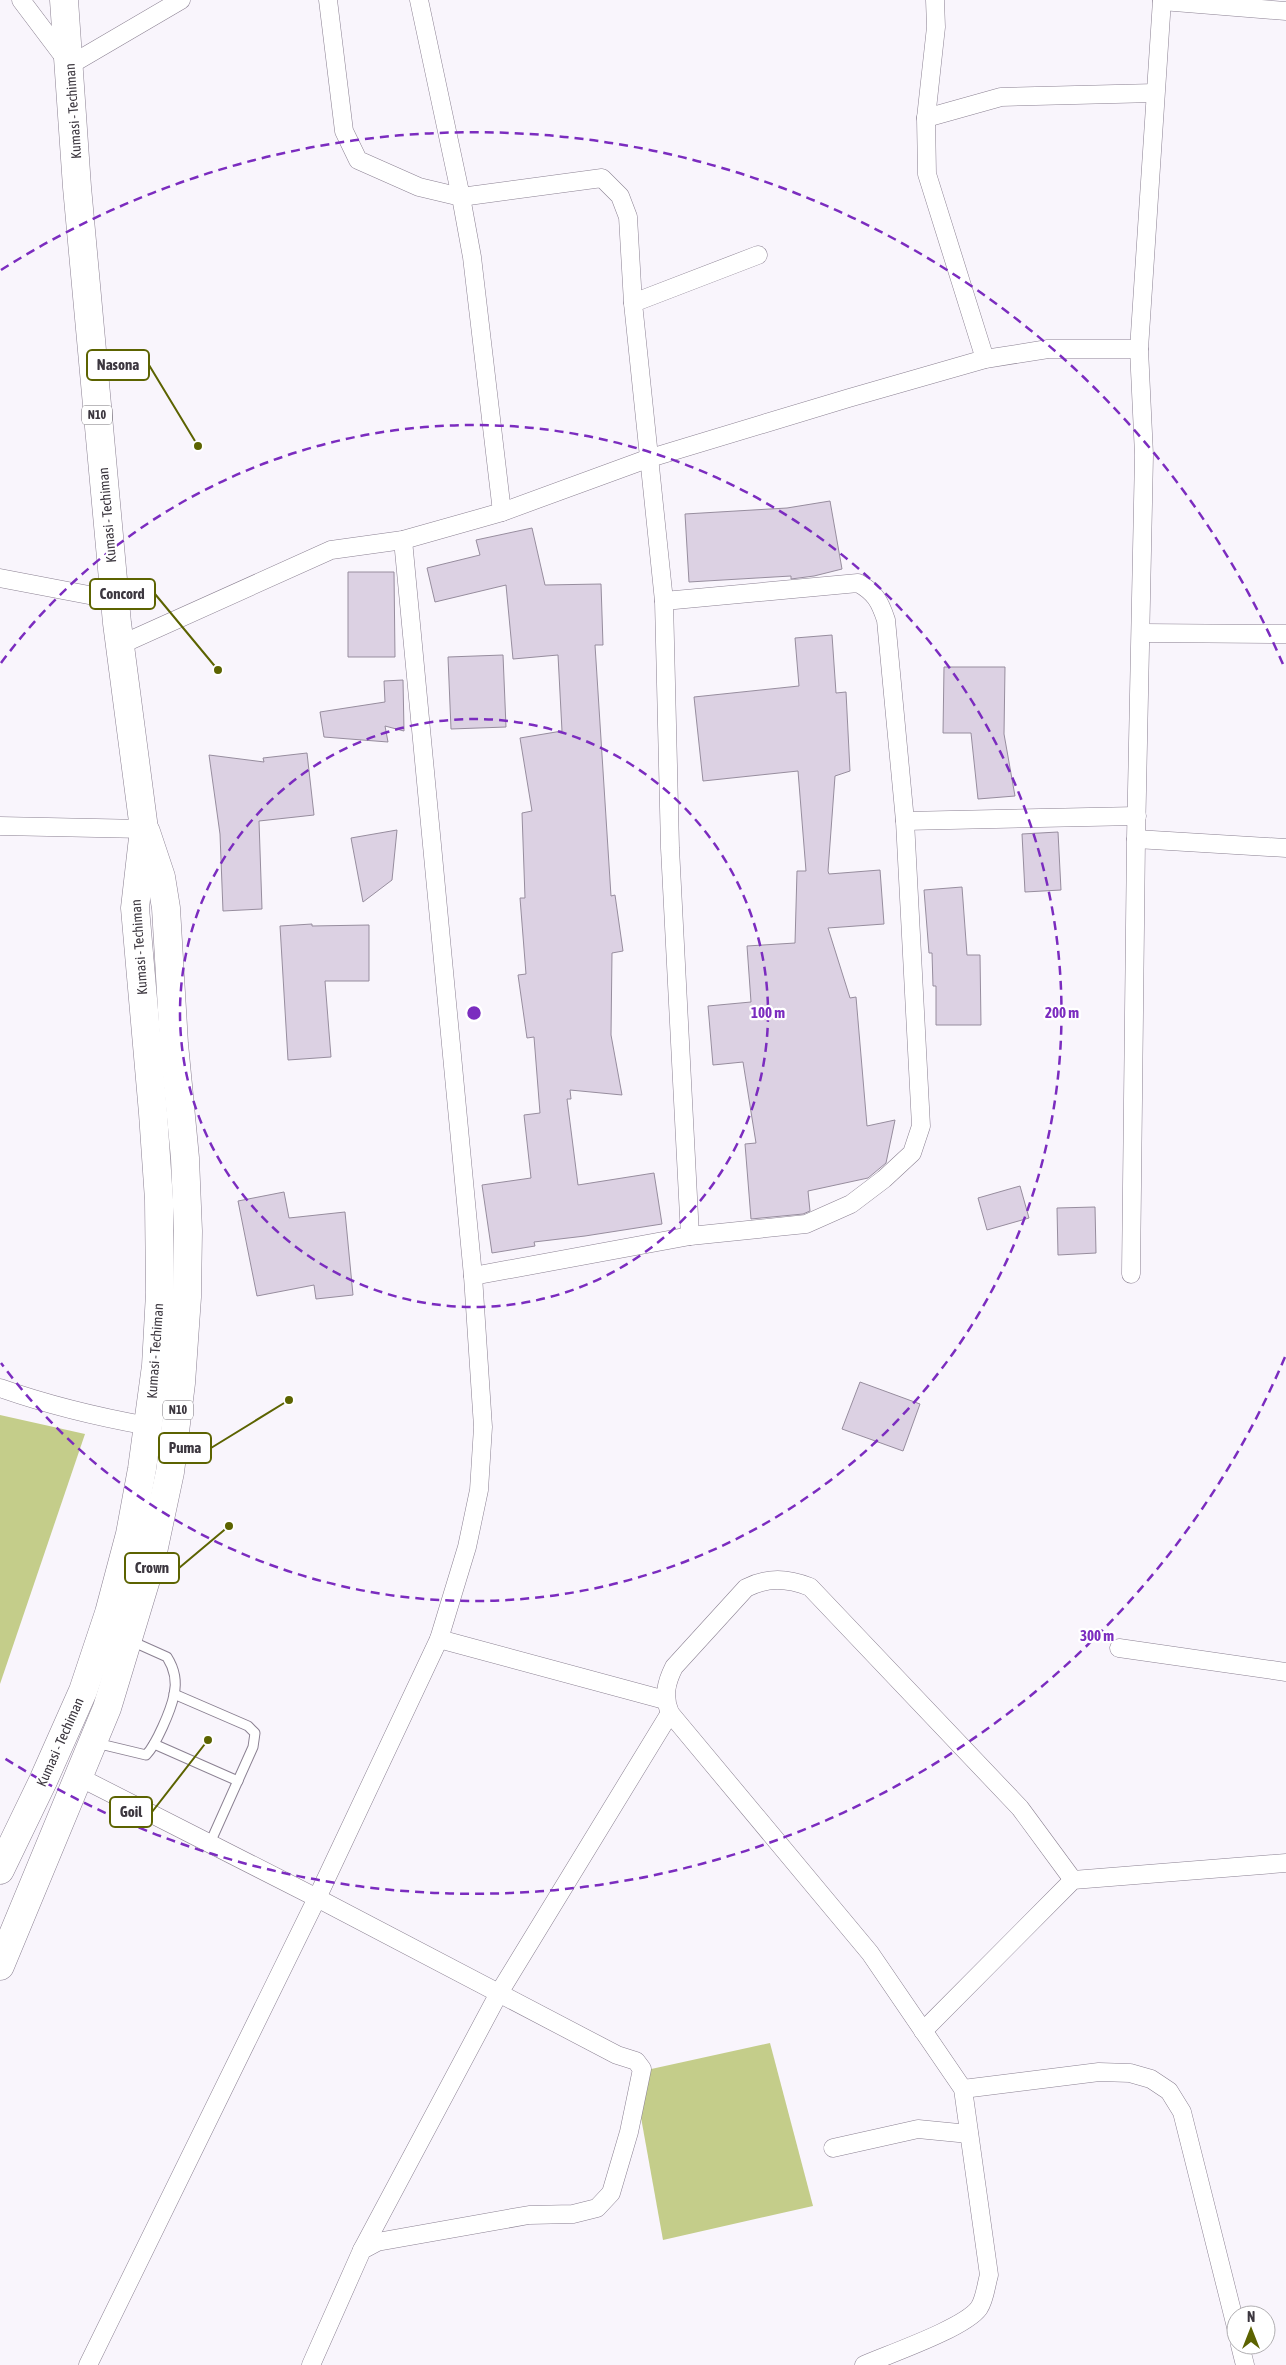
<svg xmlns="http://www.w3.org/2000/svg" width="1286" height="2365" viewBox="0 0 1286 2365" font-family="'Asap Condensed',sans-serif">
<rect width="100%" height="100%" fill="#f9f5fc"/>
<!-- green -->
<g fill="#c4cd8a">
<polygon points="0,1415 85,1434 0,1684"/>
<polygon points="770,2043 813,2206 663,2240 633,2073"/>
</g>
<!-- building -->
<g fill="#dcd1e3" stroke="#978d9e">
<polygon points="830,501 842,569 814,576 791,579 791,576 689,582 685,514 787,508"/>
<polygon points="532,528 545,585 601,584 603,645 595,645 611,896 615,895 623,951 612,953 611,1035 622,1095 570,1090 571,1099 567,1099 578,1185 654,1173 662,1224 585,1236 534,1242 535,1246 492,1253 482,1185 531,1178 524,1115 540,1113 534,1037 527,1038 518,975 526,974 520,898 525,898 522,813 532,811 520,738 562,731 558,655 513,659 506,585 435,602 427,568 480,555 476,540"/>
<polygon points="348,572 394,572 395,657 348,657"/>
<polygon points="832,635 836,693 846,692 850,771 835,776 828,871 829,874 880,870 884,924 828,928 850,998 856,997 867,1126 895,1120 886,1163 868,1178 808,1191 810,1211 803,1214 751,1219 745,1144 756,1143 743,1062 713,1065 708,1006 751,1002 747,946 795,943 797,871 806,871 798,771 703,781 694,697 799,686 795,638"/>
<polygon points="503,655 506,727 451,729 448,657"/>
<polygon points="944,667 1005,667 1004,734 1015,796 978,799 971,733 943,733"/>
<polygon points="403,680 404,731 385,726 388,742 324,737 320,712 385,702 384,681"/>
<polygon points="307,753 314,815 259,821 262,909 223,911 220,834 209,755 264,762 263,758"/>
<polygon points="397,830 392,880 363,902 351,838"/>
<polygon points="1058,832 1061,890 1025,892 1022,834"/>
<polygon points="962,887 967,955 980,955 981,1025 936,1025 936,986 933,986 932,953 929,953 924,890"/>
<polygon points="312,924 312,926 369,925 369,981 325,981 331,1057 288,1060 280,926"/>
<polygon points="1020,1186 1029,1218 987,1230 978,1198"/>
<polygon points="284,1192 289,1218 345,1212 353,1295 316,1299 314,1285 257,1296 238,1201"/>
<polygon points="1095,1207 1096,1253 1058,1255 1057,1208"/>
<polygon points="860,1382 920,1404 903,1451 842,1429"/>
</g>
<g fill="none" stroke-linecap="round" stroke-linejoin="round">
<!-- service casing -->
<g stroke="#8b8192" stroke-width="11">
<g id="service">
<polyline points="174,1694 248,1726 255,1733 253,1747 210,1843"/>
<path d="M96,1743l50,12c10,-10 25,-45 28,-60 3,-13 0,-27 -7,-38l-38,-17"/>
<polyline points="154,1744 238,1781"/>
</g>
</g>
<!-- minor casing -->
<g stroke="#8b8192" stroke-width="19">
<g id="minor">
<polyline points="21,0 70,65 181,0"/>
<polyline points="328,0 344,131 358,160 419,187 461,197 472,257 502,512"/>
<polyline points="419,0 461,197 602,178 620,196 628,217 633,303"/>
<polyline points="935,0 936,27 926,118 927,174 985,359"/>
<polyline points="1162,1 1286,11"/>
<polyline points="926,118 1001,97 1155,93"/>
<polyline points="1139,349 1162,0"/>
<polyline points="0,578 115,600"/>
<polyline points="1142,633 1286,634"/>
<polyline points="120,645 331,550 403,540 502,512 647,459 849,398 985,359 1048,349 1139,349 1144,455 1136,839 1131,1274"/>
<polyline points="905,821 1137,816"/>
<polyline points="0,826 144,829"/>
<polyline points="1136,839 1286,848"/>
<polyline points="690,1236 670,848 664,601 633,303 758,255"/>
<path d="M473,1276l217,-40 116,-12 45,-20 33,-25 28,-26 9,-27 -16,-305 -19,-201c-6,-18 -11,-28 -28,-37l-194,18"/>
<path d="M0,1388c48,17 98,29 148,38"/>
<polyline points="439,1639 665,1700"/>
<polyline points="1119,1648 1286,1672"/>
<polyline points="79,1777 317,1898 617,2055 636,2061 642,2069 629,2132 611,2193 597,2208 573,2214 529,2215 377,2242 362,2250 311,2365"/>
<polyline points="923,2031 1073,1880 1286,1863"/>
<polyline points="963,2089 1099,2072 1130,2073 1151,2079 1169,2091 1182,2112 1236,2327"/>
<polyline points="833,2148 918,2129 969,2134"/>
<polyline points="362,2250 499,1993 670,1713"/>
<polyline points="1240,2345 1245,2365"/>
<polyline points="88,2365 317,1898 439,1639 467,1547 479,1490 483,1427 473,1276 403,540"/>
<path d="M864,2365c25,-11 101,-37 115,-57 6,-9 7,-23 10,-33l-26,-186 -93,-136 -200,-240c-7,-17 -4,-30 4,-46l72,-79c22,-11 41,-10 64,-1l210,221 53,72"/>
</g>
</g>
<!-- trunk casing -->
<g stroke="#8b8192" stroke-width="29">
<g id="trunk">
<polyline points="0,1870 43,1781 83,1691 109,1613 130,1534 142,1469 156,1366 160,1293 159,1200 153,1113 135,908 144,829 117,623 77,187 64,0"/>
<polyline points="0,1966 107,1708 150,1566 170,1472 181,1383 187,1297 188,1231 185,1158 174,1044 166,908 161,877 146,832"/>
</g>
</g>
<!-- service -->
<use href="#service" stroke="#fff" stroke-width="9"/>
<!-- minor -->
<use href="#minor" stroke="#fff" stroke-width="18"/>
<!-- trunk -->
<use href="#trunk" stroke="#fff" stroke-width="28"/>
</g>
<!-- distance rings -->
<g fill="none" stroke="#7b2cbf" stroke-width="2.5" stroke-dasharray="9 6">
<circle cx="474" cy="1013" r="294"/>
<path d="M1 663A588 588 0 1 1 1 1363"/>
<path d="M1285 1357A881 881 0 0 1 1 1756M1 270A881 881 0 0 1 1285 669"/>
</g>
<g text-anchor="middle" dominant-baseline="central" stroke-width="4.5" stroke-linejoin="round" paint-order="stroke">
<!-- shield labels -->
<g fill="#fff" stroke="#767379" stroke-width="1">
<rect x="82" y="405.5" width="30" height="19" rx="4"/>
<rect x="163" y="1400.5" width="30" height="19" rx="4"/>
</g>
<g font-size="12" font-weight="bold" fill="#3c373f">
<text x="97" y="415">N10</text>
<text x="178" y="1410">N10</text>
</g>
<!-- street labels -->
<g font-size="14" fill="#3c373f" stroke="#fff">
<text transform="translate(73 111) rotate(-94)">Kumasi - Techiman</text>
<text transform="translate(107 515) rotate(-95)">Kumasi - Techiman</text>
<text transform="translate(139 947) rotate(-94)">Kumasi - Techiman</text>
<text transform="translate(155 1351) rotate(-86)">Kumasi - Techiman</text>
<text transform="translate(60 1742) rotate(-66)">Kumasi - Techiman</text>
</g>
</g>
<circle cx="474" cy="1013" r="8" fill="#7b2cbf" stroke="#fff" stroke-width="2.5"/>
<g font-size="15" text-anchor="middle" font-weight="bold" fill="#7b2cbf" stroke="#fff" stroke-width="4.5" stroke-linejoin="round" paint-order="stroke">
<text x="768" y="1018">100 m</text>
<text x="1062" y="1018">200 m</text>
<text x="1097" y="1641">300 m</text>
</g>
<!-- callouts -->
<path fill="none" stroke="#5c6300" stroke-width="2" d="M198 446L149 365M218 670L155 594M289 1400L211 1448M229 1526L179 1568M208 1740L152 1812"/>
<g fill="#5c6300" stroke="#fff" stroke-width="2">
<circle cx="198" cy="446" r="5"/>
<circle cx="218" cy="670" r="5"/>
<circle cx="289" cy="1400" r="5"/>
<circle cx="229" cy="1526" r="5"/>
<circle cx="208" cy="1740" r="5"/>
</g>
<g fill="#fff" stroke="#5c6300" stroke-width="2">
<rect x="87" y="350" width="62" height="30" rx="5"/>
<rect x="90" y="579" width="65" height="30" rx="5"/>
<rect x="159" y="1433" width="52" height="30" rx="5"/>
<rect x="125" y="1553" width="54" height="30" rx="5"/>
<rect x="110" y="1797" width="42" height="30" rx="5"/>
</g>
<g font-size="15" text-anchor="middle" font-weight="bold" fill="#3c373f">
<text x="118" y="370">Nasona</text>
<text x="122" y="599">Concord</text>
<text x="185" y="1453">Puma</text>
<text x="152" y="1573">Crown</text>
<text x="131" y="1817">Goil</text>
</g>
<!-- north arrow -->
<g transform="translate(1251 2330)"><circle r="24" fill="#ffffff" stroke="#b1afb2"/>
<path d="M0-4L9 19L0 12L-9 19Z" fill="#5c6300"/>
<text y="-8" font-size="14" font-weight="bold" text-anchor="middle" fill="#3c373f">N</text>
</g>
</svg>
